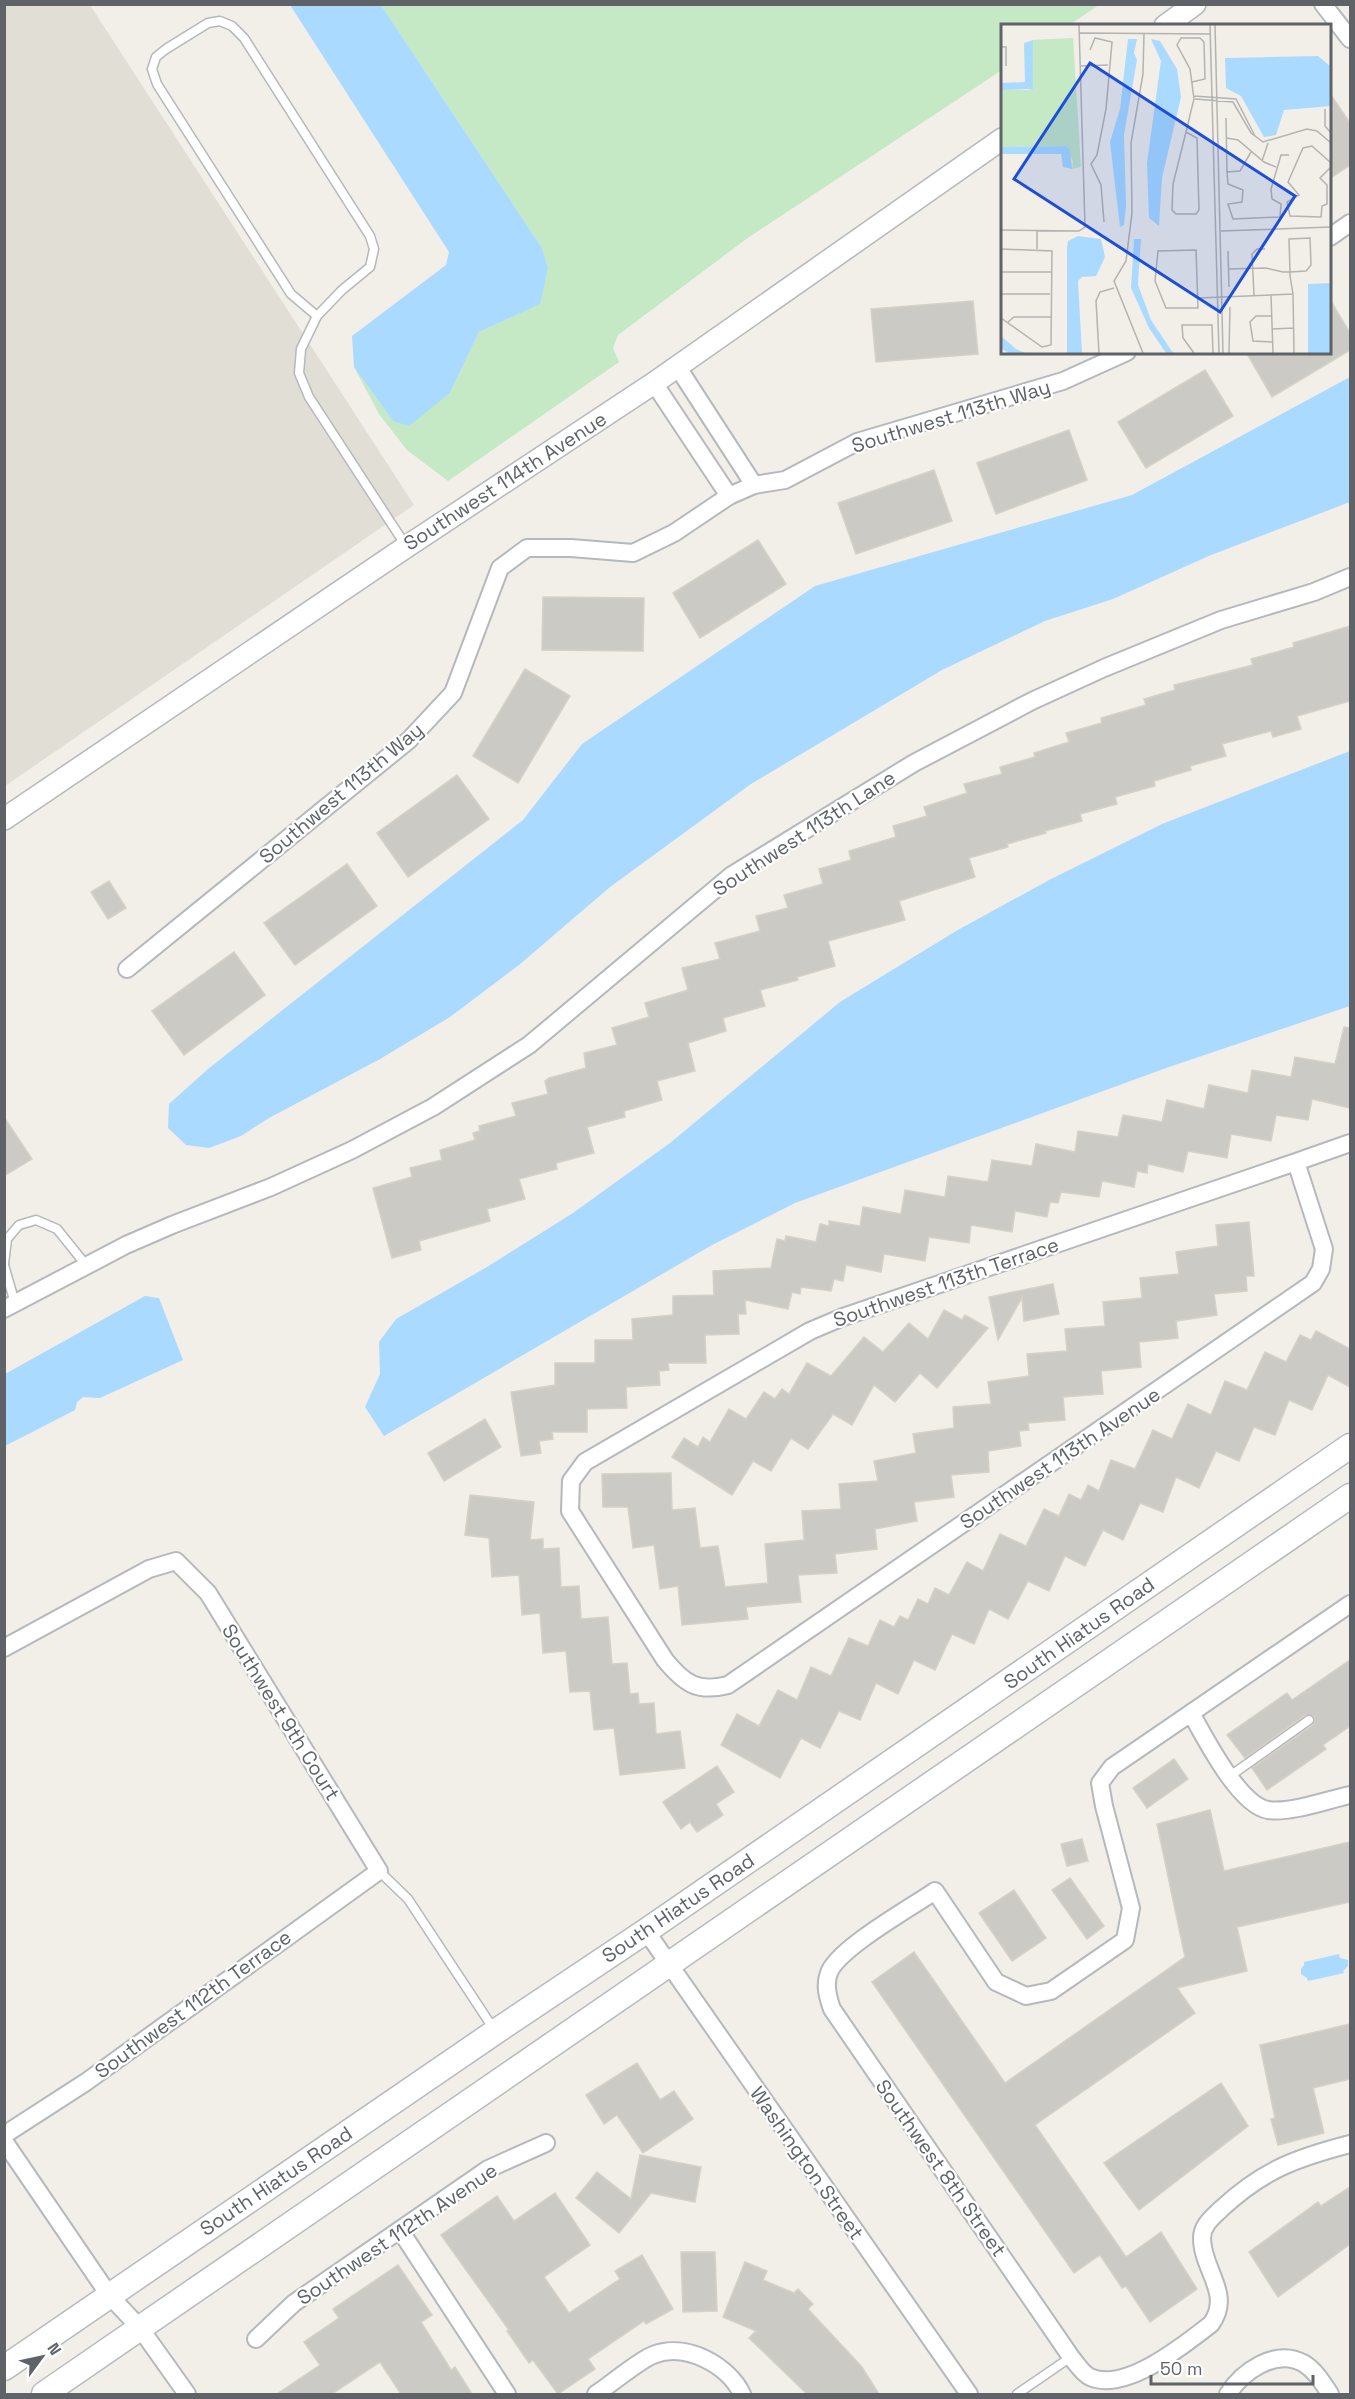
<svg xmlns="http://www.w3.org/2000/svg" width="1355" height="2399" viewBox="0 0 1355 2399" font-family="'Space Grotesk',sans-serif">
<rect width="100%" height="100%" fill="#f1efe8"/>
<!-- education -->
<polygon fill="#e1ded6" points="5,5 90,5 414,505 5,786"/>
<!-- green -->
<polygon fill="#c5e8c5" points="381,5 1099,5 1069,25 1002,26 1002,70 749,237 618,335 613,348 619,362 448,481 407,450 379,414 354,367 393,421 450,393 479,332 539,304 548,268 542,248"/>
<!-- water -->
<g fill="#aadaff">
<polygon points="290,5 381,5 542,248 548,268 540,304 479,332 450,393 409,426 393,421 354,367 352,336 446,265 449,252"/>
<polygon points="1350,377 1350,502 1211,555 1113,599 1045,621 942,670 751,784 610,887 519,965 450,1017 380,1059 269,1118 241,1136 209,1148 186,1145 168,1128 169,1104 208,1069 523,820 582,744 815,586 1132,495"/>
<polygon points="1350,751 1350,1006 1169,1067 795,1203 712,1245 384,1436 365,1407 380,1374 379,1342 396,1319 487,1267 573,1213 670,1143 840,1002 956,931 1051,879 1162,824"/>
<polygon points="145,1296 159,1298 183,1360 100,1398 83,1397 77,1402 75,1410 5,1446 5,1374"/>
<polygon points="1339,1954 1340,1958 1348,1960 1348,1966 1343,1971 1344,1973 1308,1981 1307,1978 1301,1974 1301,1969 1304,1965 1304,1962"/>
</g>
<!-- building -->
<g fill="#cccac5" stroke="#d6d1c6" stroke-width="1.5">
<polygon points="1329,92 1350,123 1350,165 1329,179"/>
<polygon points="1329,298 1350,333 1350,350 1272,397 1246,352 1329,352"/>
<polygon points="973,301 978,354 876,362 871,309"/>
<polygon points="1205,370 1233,416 1146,468 1118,422"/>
<polygon points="1069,430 1087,480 996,514 977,463"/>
<polygon points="934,470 952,521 856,554 838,503"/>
<polygon points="758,540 786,584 700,638 673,593"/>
<polygon points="543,597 644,598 643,651 542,650"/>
<polygon points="1350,626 1350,701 1297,716 1301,729 1273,737 1271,731 1222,744 1226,756 1190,766 1191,770 1154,781 1155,786 1115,797 1117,804 1080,814 1082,821 1045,831 1046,833 1007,844 1008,847 969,858 975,877 899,901 905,920 828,941 835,966 797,977 798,980 760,990 765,1006 723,1018 726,1031 688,1043 695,1071 657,1081 662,1100 624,1111 625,1117 587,1127 594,1153 556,1163 557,1169 519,1179 525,1199 487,1209 490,1221 419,1241 421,1250 392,1258 373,1188 412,1177 410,1168 442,1160 440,1150 475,1140 473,1133 480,1131 479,1126 516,1116 512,1103 548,1094 545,1081 549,1078 586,1068 584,1053 617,1045 612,1028 649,1017 645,1003 688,990 682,968 720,959 715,943 760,931 756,916 788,908 784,895 823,884 819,869 851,860 849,851 896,837 893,826 927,816 924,807 967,793 964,784 1002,774 1000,767 1035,757 1034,753 1069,742 1066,733 1102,723 1101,718 1146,705 1144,699 1175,690 1174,685 1253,665 1251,659 1294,647 1293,643"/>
<polygon points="525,669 570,696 518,783 473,756"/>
<polygon points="457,775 489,819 408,877 377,833"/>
<polygon points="347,864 377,906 295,965 264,923"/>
<polygon points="109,881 126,908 108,919 91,892"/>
<polygon points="234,952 265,995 184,1055 152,1011"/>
<polygon points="1344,1027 1350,1028 1350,1108 1312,1099 1308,1120 1276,1115 1271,1141 1231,1134 1227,1158 1188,1151 1183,1172 1148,1164 1147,1173 1137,1171 1134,1187 1102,1181 1099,1197 1061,1192 1058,1203 1050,1202 1047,1217 1015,1211 1012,1232 971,1225 969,1243 929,1237 925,1261 884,1254 881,1272 846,1265 843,1281 834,1279 831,1291 801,1287 800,1294 792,1292 788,1309 745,1300 746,1314 738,1314 739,1334 705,1335 706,1363 668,1363 669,1370 659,1371 660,1385 626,1387 627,1408 587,1409 587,1432 552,1432 553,1439 539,1441 541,1453 521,1456 511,1392 555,1385 555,1363 595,1363 595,1340 633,1340 632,1319 673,1315 673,1296 714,1295 713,1271 771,1268 777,1239 785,1241 786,1236 816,1242 820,1224 829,1226 829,1221 860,1226 863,1207 901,1214 905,1190 945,1197 948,1176 988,1182 992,1160 1032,1166 1036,1144 1075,1152 1078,1131 1118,1137 1123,1115 1162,1122 1167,1100 1204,1109 1209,1085 1248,1093 1252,1070 1291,1077 1295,1057 1335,1064"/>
<polygon points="4,1117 32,1159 4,1176"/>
<polygon points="1249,1222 1254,1276 1246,1276 1247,1291 1214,1294 1217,1315 1176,1321 1178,1338 1139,1342 1141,1367 1101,1371 1103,1394 1063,1397 1065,1420 1028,1423 1029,1430 1019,1431 1021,1446 988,1451 989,1472 951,1475 954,1497 914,1502 917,1521 875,1529 877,1549 835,1554 837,1573 798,1575 801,1602 746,1607 748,1619 682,1625 678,1586 660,1589 654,1545 633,1548 628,1507 603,1507 602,1474 671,1473 672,1510 695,1508 700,1548 718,1546 725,1587 768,1583 765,1544 804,1540 802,1511 841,1509 839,1484 878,1481 874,1461 916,1453 913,1434 954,1428 953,1407 991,1404 988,1382 1029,1376 1027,1354 1067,1351 1065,1329 1105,1326 1103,1302 1142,1298 1140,1278 1179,1274 1176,1252 1218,1246 1216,1225"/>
<polygon points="1053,1284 1059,1314 1024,1321 1022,1298 998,1340 989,1297"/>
<polygon points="944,1310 962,1320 965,1315 988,1328 937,1388 920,1373 895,1402 874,1385 852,1425 833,1414 808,1449 791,1438 771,1471 753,1461 732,1495 672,1457 684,1438 698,1447 703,1437 710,1442 729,1409 746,1419 764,1392 775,1399 782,1389 789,1394 807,1363 831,1376 864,1337 883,1352 909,1323 928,1339"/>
<polygon points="1316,1331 1350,1349 1350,1387 1328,1375 1312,1410 1289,1400 1275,1435 1254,1427 1239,1461 1216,1451 1199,1488 1176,1477 1163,1512 1140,1503 1123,1540 1103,1530 1085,1566 1065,1556 1049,1591 1028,1581 1008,1619 989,1609 974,1644 952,1634 935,1670 914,1660 898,1694 876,1683 860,1720 839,1711 820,1748 801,1738 780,1778 721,1745 737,1714 759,1726 778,1690 797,1700 811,1667 831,1676 849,1638 868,1646 880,1620 894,1627 900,1616 908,1620 918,1599 928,1604 935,1588 949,1595 967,1562 983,1571 1000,1534 1026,1546 1044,1509 1059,1516 1069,1494 1081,1500 1088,1485 1099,1491 1111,1460 1135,1469 1153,1430 1172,1439 1188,1404 1211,1415 1225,1381 1247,1390 1265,1352 1286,1362 1300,1335 1311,1340"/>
<polygon points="485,1419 501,1447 444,1481 428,1453"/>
<polygon points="470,1495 534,1502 530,1540 543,1539 543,1549 559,1548 561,1587 579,1586 581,1619 608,1617 612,1664 627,1663 630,1694 638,1693 639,1704 654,1703 656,1734 680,1731 685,1768 620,1775 614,1728 594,1730 590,1691 570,1692 566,1651 543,1653 540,1613 522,1615 519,1575 492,1577 489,1538 465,1535"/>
<polygon points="1350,1660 1350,1726 1323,1745 1326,1749 1267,1790 1252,1768 1313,1725 1315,1720 1314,1716 1305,1715 1245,1758 1227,1735 1287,1693 1292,1700"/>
<polygon points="1174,1759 1188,1779 1147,1808 1133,1788"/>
<polygon points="717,1766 734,1792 716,1804 723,1815 697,1832 690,1822 681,1829 663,1802"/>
<polygon points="1210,1810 1224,1871 1350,1842 1350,1902 1237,1927 1247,1971 1177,1988 1195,2013 1035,2125 1126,2257 1161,2232 1197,2289 1150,2322 1126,2286 1122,2288 1100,2255 1074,2273 872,1982 914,1952 1005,2083 1185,1957 1157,1824"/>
<polygon points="1082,1839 1088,1861 1067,1866 1061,1844"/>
<polygon points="1070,1878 1104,1926 1087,1939 1052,1890"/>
<polygon points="1014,1890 1046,1938 1012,1961 979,1913"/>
<polygon points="1350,2024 1350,2079 1313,2088 1324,2133 1278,2145 1271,2119 1275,2118 1260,2045"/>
<polygon points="637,2063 660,2100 674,2091 693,2119 643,2153 617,2115 604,2124 586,2095"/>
<polygon points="1221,2083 1248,2126 1139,2210 1104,2163"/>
<polygon points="640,2155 701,2167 695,2202 651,2193 619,2233 576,2198 597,2172 631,2199"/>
<polygon points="1350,2187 1350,2244 1278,2297 1249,2252 1318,2202 1321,2206"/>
<polygon points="555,2193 590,2245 544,2277 569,2313 620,2279 615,2271 642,2255 673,2309 646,2324 644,2321 588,2359 595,2369 558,2394 533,2360 529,2363 507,2331 509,2330 441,2235 497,2196 514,2221"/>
<polygon points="681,2252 715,2252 717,2311 683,2312"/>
<polygon points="745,2262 767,2271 763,2280 794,2293 798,2289 813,2304 808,2309 862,2367 879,2394 807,2394 749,2338 756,2331 723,2317"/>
<polygon points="398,2265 432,2315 421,2322 451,2370 455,2367 472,2394 401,2394 380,2362 332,2394 277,2394 320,2365 304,2342 339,2318 333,2309"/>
</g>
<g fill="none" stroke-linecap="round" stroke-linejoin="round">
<!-- service casing -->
<g stroke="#b5b8bc" stroke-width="11">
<g id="service">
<polyline points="317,316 291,294 157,84 152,69 156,57 166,49 208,23 220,21 232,26 244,38 370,236 374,249 370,267 342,290 317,316 301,349 299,373 309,397 406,546"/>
<polyline points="4,1264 7,1239 19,1225 36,1220 57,1229 86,1265"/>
<polyline points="4,1265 15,1303"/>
<polyline points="1230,1776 1309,1720"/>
<polyline points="379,1871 408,1899 495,2031"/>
<polyline points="1017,2394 1071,2357"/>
</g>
</g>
<!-- minor casing -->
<g stroke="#b5b8bc" stroke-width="20">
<g id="minor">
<polyline points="1323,4 1350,39"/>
<polyline points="1330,237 1350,223"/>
<polyline points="677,366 754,485"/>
<polyline points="654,383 729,496"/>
<polyline points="127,969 409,740 453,693 500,568 527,548 571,548 633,553 674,533 729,496 754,485 785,480 857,442 1063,381 1127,352"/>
<path d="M1296,1162l28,87 -3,20 -8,14 -585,402c-31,8 -44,-2 -63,-25l-95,-149 1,-30 14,-19 225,-131 33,-14 453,-155 54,-19"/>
<polyline points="4,1309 126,1245 172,1225 271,1187 352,1150 433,1107 529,1045 732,875 914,763 1032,701 1104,668 1221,620 1314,592 1350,577"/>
<polyline points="4,1648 149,1569 176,1561 208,1593 379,1871 86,2082 4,2135"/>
<polyline points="1191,1713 1350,1604"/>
<path d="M1350,1795c-23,5 -58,18 -82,15 -29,-5 -63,-72 -77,-97l-79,54 -12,16 4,23 27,102 -6,32 -74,51 -25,5 -30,-14 -61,-91c-23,16 -98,58 -106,82 -5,12 -1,25 3,36l239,348c5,6 12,17 19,20 35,16 94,-32 121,-53 22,-30 -9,-54 -9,-86 0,-13 11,-21 19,-29 42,-39 75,-51 129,-65"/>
<polyline points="646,1931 969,2394"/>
<polyline points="4,2141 109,2295 140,2328 187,2394"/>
<polyline points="400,2230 507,2394"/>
<polyline points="256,2339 294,2303 488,2169 546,2143"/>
<path d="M596,2394c14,-9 42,-33 57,-39 33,-13 75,10 89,39"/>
<path d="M1228,2394c14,-22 47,-46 75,-31 12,7 20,20 27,31"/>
</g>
</g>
<!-- tertiary casing -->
<g stroke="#b5b8bc" stroke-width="24">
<g id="tertiary">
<polyline points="1165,26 1195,4"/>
<polyline points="4,819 406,547 654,383 1002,139"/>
</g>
</g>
<!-- secondary casing -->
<g stroke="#b6babf" stroke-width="27">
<g id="secondary">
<polyline points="4,2368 495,2032 646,1931 1350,1446"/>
<polyline points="44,2394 1350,1496"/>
</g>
</g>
<!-- service -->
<use href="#service" stroke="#fff" stroke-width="8"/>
<!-- minor -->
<use href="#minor" stroke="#fff" stroke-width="16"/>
<!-- tertiary -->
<use href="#tertiary" stroke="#fff" stroke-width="21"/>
<!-- secondary -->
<use href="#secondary" stroke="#fff" stroke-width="24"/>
</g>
<g text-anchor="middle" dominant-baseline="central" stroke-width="4.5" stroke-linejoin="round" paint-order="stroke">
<!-- street labels -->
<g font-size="20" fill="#5f6368" stroke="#fff">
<text transform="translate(951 416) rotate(-17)">Southwest 113th Way</text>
<text transform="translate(505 481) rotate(-33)">Southwest 114th Avenue</text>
<text transform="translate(341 793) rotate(-40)">Southwest 113th Way</text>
<text transform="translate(804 833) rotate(-33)">Southwest 113th Lane</text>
<text transform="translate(946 1282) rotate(-19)">Southwest 113th Terrace</text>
<text transform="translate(1060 1458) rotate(-34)">Southwest 113th Avenue</text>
<text transform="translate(1079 1633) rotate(-35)">South Hiatus Road</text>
<text transform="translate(281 1712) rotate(58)">Southwest 9th Court</text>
<text transform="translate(678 1908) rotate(-34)">South Hiatus Road</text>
<text transform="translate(193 2004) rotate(-36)">Southwest 112th Terrace</text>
<text transform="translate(807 2163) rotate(55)">Washington Street</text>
<text transform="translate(941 2168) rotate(55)">Southwest 8th Street</text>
<text transform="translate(276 2181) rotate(-34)">South Hiatus Road</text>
<text transform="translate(397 2234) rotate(-34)">Southwest 112th Avenue</text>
</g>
</g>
<!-- overview -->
<g transform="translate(1001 24)">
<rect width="330" height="330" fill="#f1efe8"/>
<path d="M72,14l8,129 -10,2h-6h7l1,-7 -7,-16 -65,1v-57h29l3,-50h-4z" fill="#c5e8c5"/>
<path d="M127,15h9l-3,14 3,7 -13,75 2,70 -2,20 -4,2 -10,-85 10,-33zM150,15l9,2 17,28 4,28 -19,81 -3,48 -10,-8 -2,-55 14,-102zM32,16v49l-32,1v-7l24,-1 -1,-39zM317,32l13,11v39l-47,4 -8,25 -12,2 -23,-41 -15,-8 -1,-30zM65,122l4,4 2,19 -9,-2 -2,-13h-60v-7zM77,212l23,3 4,18 -9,19 -14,1 -4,4 4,72h-15v-105l1,-7zM133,215h7l-3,46 13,35 22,33h-7l-17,-25 -18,-40zM330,259v70h-23v-69zM0,312l15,13 9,4h-17l-7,-5z" fill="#aadaff"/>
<path fill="none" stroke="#b3b3b1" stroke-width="1.5" d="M209,1l9,328M214,1l8,328M79,9l130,1M0,23h5v19M89,26l5,-12 17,4 -6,67 -9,46 -6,9 10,21 3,37M80,42l27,-1M193,72l42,3 19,37M194,75l38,3 18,31 12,9 44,-13 10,2 14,12M324,85v17l6,7M225,94l1,54M185,108l11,6 2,72 -3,4h-20l-4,-4 1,-26 13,-52 5,-21 3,-12 -4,-30 -13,-24 4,-7h19l4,4 1,37 -13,3M226,114l11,2 26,22 12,5M250,128l-11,19 -13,1 1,12 15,6 -1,12 -14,2 5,15 47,-2 1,-13 -9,-5 -1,-10 10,-34h8M261,137l6,-18M330,139l-19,-17 -9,2 -15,34 11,13 -12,7 3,14 31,1 1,-11 5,-2v-19l-7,-7 11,-11M0,206l78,1 6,-4 -6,-202M36,206v19M220,207l110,-4M0,225l51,2 -1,94 -9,2 -41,-29M195,226l2,58h-32l-11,-27 3,-30zM227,227l1,36M227,245l38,-1 17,4h7l16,-1 5,-6 -1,-27 -21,1 1,33v4l3,18 1,59M0,248h50M0,270h49M253,271l-2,-41 5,-5h8M270,271l2,58M197,274l95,-4M271,292h-16l-6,6 3,19 19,1M7,298l6,-5h37M271,305l21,-1M98,329l-3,-52 4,-9 14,-4M142,329l-29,-72 12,-20 6,-48 -1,-70 12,-69 1,-41M193,329l-11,-15 -1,-13h30l1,28M228,329l1,-46"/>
<path fill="#1d4ed8" fill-opacity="0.15" stroke="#1d4ed8" stroke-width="3" d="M89,39l205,133 -75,116 -206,-133z"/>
<rect width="330" height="330" fill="none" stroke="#5f6368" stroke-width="3"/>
</g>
<!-- border -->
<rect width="1355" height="2399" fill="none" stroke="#5f6368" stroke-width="12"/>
<!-- north arrow -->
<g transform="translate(42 2357) rotate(57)" stroke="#ffffff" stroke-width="4.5" paint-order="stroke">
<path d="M0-4.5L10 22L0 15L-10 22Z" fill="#5f6368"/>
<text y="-9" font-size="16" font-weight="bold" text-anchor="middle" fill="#5f6368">N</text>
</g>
<!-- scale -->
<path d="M1151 2375v9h162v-9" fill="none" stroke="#5f6368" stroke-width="3"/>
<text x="1160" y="2375" font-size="18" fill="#5f6368" stroke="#ffffff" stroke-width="4.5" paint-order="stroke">50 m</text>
</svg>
